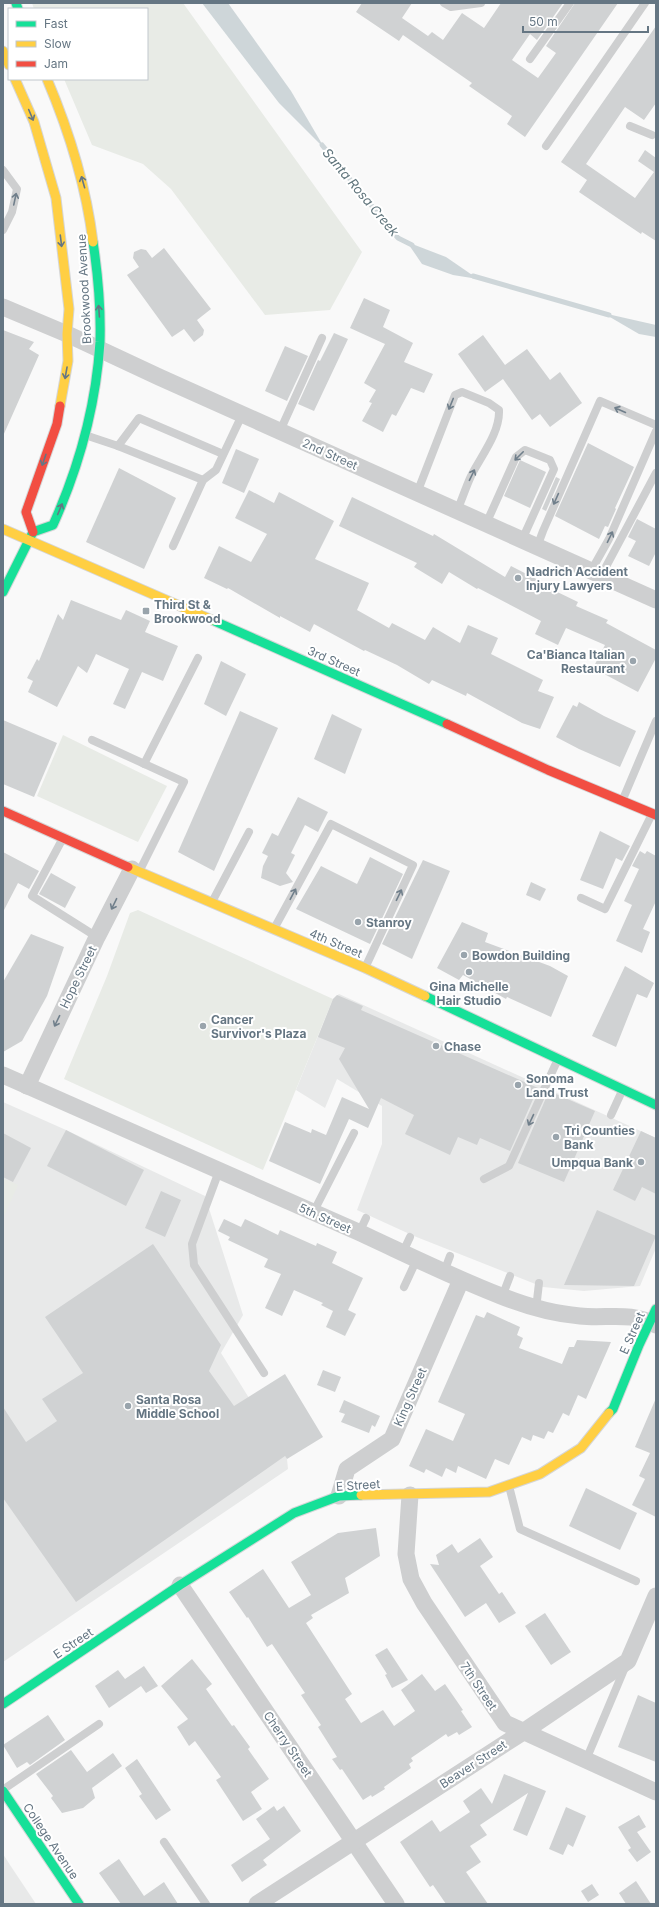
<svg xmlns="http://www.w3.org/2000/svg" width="659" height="1907" viewBox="0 0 659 1907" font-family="Inter,sans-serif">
<rect width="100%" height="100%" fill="#f9f9f9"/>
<!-- built -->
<g fill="#e8e9e9">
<polygon points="339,994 656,1138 656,1248 640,1286 584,1291 543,1287 414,1236 357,1210 382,1144 382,1106 337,1079 325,1108 296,1090 333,999"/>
<polygon points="3,1102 66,1130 205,1196 243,1315 221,1353 287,1459 288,1469 3,1662"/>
<polygon points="3,1854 10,1865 36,1904 3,1904"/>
</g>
<!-- green -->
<g fill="#e8ebe6">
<polygon points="32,3 183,3 362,252 330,310 265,315 171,189 143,164 92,145 64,79 147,79 147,9 34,9"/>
<polygon points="63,735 167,786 138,842 37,796"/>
<polygon points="138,910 333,999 263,1170 64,1079 107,976 130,913"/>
<polygon points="3,1178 18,1185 3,1218"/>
</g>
<!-- water -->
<g fill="#ced6d9">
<polygon points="202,3 228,3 291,91 325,149 279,103"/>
<polygon points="407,242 446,257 478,279 453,275 422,264"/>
<polygon points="603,313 656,325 656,337 639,334"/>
</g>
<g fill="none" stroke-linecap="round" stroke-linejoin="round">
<!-- stream -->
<g stroke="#ced6d9" stroke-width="5">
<polyline points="322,145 398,238 412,245"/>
<polyline points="473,276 609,315"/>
</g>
</g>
<!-- building -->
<g fill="#d0d2d3">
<polygon points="362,3 412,3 402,18 428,36 432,32 443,40 462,13 484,28 501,3 563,3 537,40 530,34 512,60 538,78 556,53 546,46 575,3 618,3 525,137 507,124 512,116 469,86 472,83 403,35 399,41 356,12"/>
<polygon points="656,26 656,103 644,120 625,107 586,164 635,198 654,172 638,161 645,150 656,158 656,241 642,232 641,234 579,192 587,180 561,162"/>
<polygon points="164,248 211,309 197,320 204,330 203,335 194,342 184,329 172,337 127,275 139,267 133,258 134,252 141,249 146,250 152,258"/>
<polygon points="364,298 390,310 383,327 413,343 404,362 433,374 424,393 411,388 396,416 392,414 383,432 362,421 372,403 369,402 376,390 364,383 385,344 350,328"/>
<polygon points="3,330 34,342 29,349 39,355 3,436"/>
<polygon points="334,333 348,339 314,411 298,404 318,360 320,361"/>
<polygon points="483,335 505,365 527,349 550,380 560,372 582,403 550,427 540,414 532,420 503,379 485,392 458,354"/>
<polygon points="285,346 308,356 287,401 265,391"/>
<polygon points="588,443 634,467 615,508 616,509 608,527 605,526 599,539 555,516"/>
<polygon points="236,449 259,459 244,493 222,483"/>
<polygon points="520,460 546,472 530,508 504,496"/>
<polygon points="119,468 176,498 144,569 86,542"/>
<polygon points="556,477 560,479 546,511 542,509"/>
<polygon points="249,490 274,503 279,492 334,521 315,559 369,583 357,610 389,628 392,623 425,640 433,627 460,643 468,625 498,638 491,654 543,680 538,691 554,697 540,729 522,723 467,693 466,696 432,680 429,684 397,665 365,650 364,651 314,624 310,632 280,616 280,618 228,588 227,589 204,578 219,546 251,562 267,534 235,518"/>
<polygon points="352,497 433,536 434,534 505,577 511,566 548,585 547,587 578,602 576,606 608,620 606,623 656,650 656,658 638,692 593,668 605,645 566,628 558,645 535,634 541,621 478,588 477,589 449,572 442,584 414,567 417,563 339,526"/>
<polygon points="637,519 656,529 656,552 649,566 628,556 636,541 628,537"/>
<polygon points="71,600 121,620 126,610 150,621 145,632 178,646 163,681 142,672 125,709 113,704 129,669 96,654 87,673 78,666 57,707 28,692 33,681 27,678 37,659 39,661 58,614 63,620"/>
<polygon points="221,661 246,674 226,716 204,704"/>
<polygon points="579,702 604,716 636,731 620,767 579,749 556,737 573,705 577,707"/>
<polygon points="240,711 278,728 214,871 178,852"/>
<polygon points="332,714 362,729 345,774 314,759"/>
<polygon points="3,720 57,743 34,797 3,784"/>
<polygon points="298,797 328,812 318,832 305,825 291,853 295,855 286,873 293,882 280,886 261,878 263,866 268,856 262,853 272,833 278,836"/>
<polygon points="600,831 630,846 622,861 616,858 603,889 580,880"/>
<polygon points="640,851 645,854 647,851 656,856 656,901 643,929 650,932 642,953 616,941 632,905 624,901 639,869 632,866"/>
<polygon points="3,852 39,871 29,889 18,883 3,912"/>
<polygon points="370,857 403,874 370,944 296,909 321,866 357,884"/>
<polygon points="423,860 450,871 412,959 382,944"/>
<polygon points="51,873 76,887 65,908 39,894"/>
<polygon points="531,882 546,889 540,901 526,895"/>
<polygon points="462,922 488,933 485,942 550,966 568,976 551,1017 507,997 506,999 463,975 459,980 437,968"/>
<polygon points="31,934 64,947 47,996 22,1041 3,1052 3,982"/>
<polygon points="625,966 654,983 647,998 637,994 616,1047 592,1036"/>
<polygon points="337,995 363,1006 361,1010 538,1088 510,1151 480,1138 477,1145 458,1137 450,1155 405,1134 414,1115 381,1098 368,1128 349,1119 320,1184 269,1161 285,1122 311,1133 312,1129 326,1135 342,1097 369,1109 339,1059 345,1048 318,1037 333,999"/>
<polygon points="549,1091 595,1111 564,1182 518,1163"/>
<polygon points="66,1130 144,1170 126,1206 47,1166"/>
<polygon points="641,1131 656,1138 656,1194 642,1187 635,1201 613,1190"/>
<polygon points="3,1133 31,1148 13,1182 3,1177"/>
<polygon points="161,1191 181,1200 165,1237 145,1228"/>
<polygon points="597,1210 656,1236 634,1286 564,1285"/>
<polygon points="224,1219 241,1227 245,1219 278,1235 280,1230 316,1246 317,1243 337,1252 332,1263 363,1278 348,1310 356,1314 345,1336 326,1327 333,1311 321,1305 323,1303 294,1290 282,1316 265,1308 281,1274 264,1267 268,1259 228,1240 230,1237 218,1231"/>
<polygon points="153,1244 221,1345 209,1371 234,1406 285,1374 323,1437 287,1459 285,1456 76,1602 3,1498 3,1407 26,1442 57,1421 42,1399 83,1373 45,1317"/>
<polygon points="487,1312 520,1327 517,1335 523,1338 519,1348 562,1364 569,1347 574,1347 577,1340 611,1342 586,1399 578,1395 569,1416 563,1413 553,1433 548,1431 544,1439 533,1435 531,1441 522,1437 509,1465 495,1459 486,1479 458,1466 456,1473 446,1468 442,1477 426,1469 424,1473 409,1466 426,1429 453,1441 465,1414 438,1402 476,1315 484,1318"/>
<polygon points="323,1370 341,1377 335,1392 317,1385"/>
<polygon points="656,1398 656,1517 632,1505 645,1479 639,1476 650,1453 635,1447"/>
<polygon points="344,1400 380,1416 375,1427 372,1425 369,1433 341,1422 345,1414 339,1412"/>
<polygon points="586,1488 637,1513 620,1550 569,1526"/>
<polygon points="376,1528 380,1556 345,1578 349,1593 311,1615 313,1618 306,1623 352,1694 345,1699 361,1723 383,1710 394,1726 415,1711 401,1690 422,1674 435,1691 445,1684 463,1710 461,1711 472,1727 459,1735 457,1732 448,1737 446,1734 411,1758 413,1761 409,1764 411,1768 384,1787 385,1789 372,1797 371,1795 363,1800 342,1769 340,1770 332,1759 337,1757 318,1727 321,1725 301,1695 305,1693 272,1644 267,1647 248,1617 247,1618 229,1592 263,1569 289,1608 311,1595 291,1562 338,1533"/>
<polygon points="480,1538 493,1557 480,1566 499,1594 502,1592 516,1613 499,1623 486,1603 465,1617 430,1564 439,1565 436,1555 452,1544 458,1553"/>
<polygon points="545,1613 571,1652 551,1665 525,1626"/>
<polygon points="387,1648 408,1680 392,1688 385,1675 387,1674 375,1655"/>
<polygon points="192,1659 212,1684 206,1689 232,1726 234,1725 250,1747 248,1749 269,1779 251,1792 262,1809 243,1821 216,1780 221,1777 195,1741 189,1746 177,1727 188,1719 161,1686"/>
<polygon points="144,1666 158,1686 146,1693 141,1686 109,1708 95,1686 118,1670 125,1679"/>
<polygon points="638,1695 656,1703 656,1762 618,1747"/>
<polygon points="48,1715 65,1740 30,1765 27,1762 17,1768 3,1745"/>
<polygon points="71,1750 87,1772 113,1753 122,1766 92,1788 95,1798 83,1808 62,1813 51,1798 53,1796 36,1774"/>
<polygon points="137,1759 171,1810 156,1820 139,1796 142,1794 125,1768"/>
<polygon points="504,1774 546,1791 527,1836 513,1830 528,1793 480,1825 487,1835 470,1846 481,1862 466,1872 488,1904 446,1904 433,1885 430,1887 400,1842 432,1820 440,1832 470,1812 463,1801 481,1788 492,1804"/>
<polygon points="274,1806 277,1811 284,1806 301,1831 263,1860 267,1865 242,1882 231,1865 270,1839 256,1819"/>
<polygon points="566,1807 586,1816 573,1847 568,1844 563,1855 549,1849"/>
<polygon points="639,1815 646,1827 637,1832 651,1852 637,1862 628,1850 631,1848 618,1827"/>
<polygon points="119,1859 144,1896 164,1882 178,1904 121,1904 99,1873"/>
<polygon points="636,1881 651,1904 626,1904 619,1893"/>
<polygon points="592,1884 599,1895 588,1902 581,1891"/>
</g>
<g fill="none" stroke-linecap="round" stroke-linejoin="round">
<!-- fast casing -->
<g stroke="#d5d6d7" stroke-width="11">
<g id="fast">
<polyline points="16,3 18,9"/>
<path d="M3,592l30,-60 20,-7c26,-58 43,-119 47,-183 1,-33 -2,-67 -7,-100"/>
<polyline points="212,620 447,724"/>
<polyline points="425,996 656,1105"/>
<polyline points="609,1413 613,1409 639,1345 656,1309"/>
<polyline points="3,1704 180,1585 294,1513 339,1496 361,1495"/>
<polyline points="3,1791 79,1904"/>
</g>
</g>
<!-- slow casing -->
<g stroke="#d5d6d7" stroke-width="11">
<g id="slow">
<polyline points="3,51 9,65"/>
<polyline points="15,79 34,122 56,198 69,309 67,334 68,361 60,406"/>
<path d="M47,79c22,52 39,106 46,163"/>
<polyline points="3,529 212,620"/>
<polyline points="128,867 365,968 425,996"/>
<polyline points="361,1495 489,1492 540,1474 581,1448 609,1413"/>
</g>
</g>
<!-- jam casing -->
<g stroke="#d5d6d7" stroke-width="11">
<g id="jam">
<polyline points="33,532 26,512 57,424 60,406"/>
<polyline points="447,724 548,770 656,815"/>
<polyline points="3,811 128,867"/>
</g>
</g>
<!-- lane -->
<g stroke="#cecfd0" stroke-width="8">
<polyline points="444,3 451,7 481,3"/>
<polyline points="530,59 570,3"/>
<polyline points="630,126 652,135"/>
<polyline points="546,146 645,3"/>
<polyline points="3,170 17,189 12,212 3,230"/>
<polyline points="280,431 322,338"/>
<polyline points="85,435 118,446 203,480"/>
<polyline points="118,446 139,418 223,454"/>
<path d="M417,493l38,-98 7,-3 27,11 10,7c1,23 -18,46 -28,66 -5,11 -9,23 -14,35"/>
<polyline points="486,524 516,457 525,450 550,460 554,469 522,540"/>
<polyline points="173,546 203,480 216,470 242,415"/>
<polyline points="537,547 543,531 600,401 656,425"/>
<polyline points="591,571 609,539 656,431"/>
<polyline points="601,576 656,473"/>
<polyline points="92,740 184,782 139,872"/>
<polyline points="144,764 198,658"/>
<polyline points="623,799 656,721"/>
<polyline points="63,838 32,896 97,937"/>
<polyline points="581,898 605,909 652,814"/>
<polyline points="212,902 249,832"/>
<polyline points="275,927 331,824 413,865 365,968"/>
<polyline points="611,1115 622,1091"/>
<polyline points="219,1171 192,1244 194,1265 264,1373"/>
<polyline points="484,1179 509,1166 558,1059"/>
<polyline points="313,1213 354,1133"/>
<polyline points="359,1233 366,1218"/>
<polyline points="403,1252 410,1237"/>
<polyline points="444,1272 450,1256"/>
<polyline points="404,1287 417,1259"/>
<polyline points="502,1297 510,1276"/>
<polyline points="536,1309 539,1283"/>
<polyline points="509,1486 520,1529 636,1581"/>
<polyline points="586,1760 626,1665"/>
<polyline points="4,1789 99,1724"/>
<polyline points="164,1842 206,1904"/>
</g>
<!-- street -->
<g stroke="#cecfd0" stroke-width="17">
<polyline points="3,307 67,334 159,377 656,600"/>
<path d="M3,1075c118,52 235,104 353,156 48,22 96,46 145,65 25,10 52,18 79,20 27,3 50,-5 76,9"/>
<polyline points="27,1086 97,937 132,869"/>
<polyline points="410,1495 406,1554 411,1579 424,1603 505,1723 656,1792"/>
<polyline points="339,1496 347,1469 392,1439 461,1280"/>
<polyline points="180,1585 396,1904"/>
<polyline points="257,1904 523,1732 628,1661 656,1596"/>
</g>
<!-- fast -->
<use href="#fast" stroke="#16e098" stroke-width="9"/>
<!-- slow -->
<use href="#slow" stroke="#ffcf43" stroke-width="9"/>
<!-- jam -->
<use href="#jam" stroke="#f24e42" stroke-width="9"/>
</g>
<!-- one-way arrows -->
<defs><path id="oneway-shaft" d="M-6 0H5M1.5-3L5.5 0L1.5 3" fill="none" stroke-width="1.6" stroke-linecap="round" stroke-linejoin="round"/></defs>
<g stroke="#657683">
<use href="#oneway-shaft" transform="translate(31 115) rotate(67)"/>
<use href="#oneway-shaft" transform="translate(83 182) rotate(-106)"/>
<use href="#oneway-shaft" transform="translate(61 241) rotate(83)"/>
<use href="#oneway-shaft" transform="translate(99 311) rotate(-94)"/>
<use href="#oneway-shaft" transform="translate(66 373) rotate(100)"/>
<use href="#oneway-shaft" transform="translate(44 460) rotate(109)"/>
<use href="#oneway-shaft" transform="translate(60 509) rotate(-67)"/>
</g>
<g stroke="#707f8b">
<use href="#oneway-shaft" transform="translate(15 199) rotate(-78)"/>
<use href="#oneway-shaft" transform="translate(451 404) rotate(112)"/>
<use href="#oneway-shaft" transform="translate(620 410) rotate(-156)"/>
<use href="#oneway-shaft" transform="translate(519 456) rotate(135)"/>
<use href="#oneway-shaft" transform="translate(472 475) rotate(-64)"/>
<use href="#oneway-shaft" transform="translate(556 499) rotate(114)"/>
<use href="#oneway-shaft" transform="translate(610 537) rotate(-64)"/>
<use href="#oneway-shaft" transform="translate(293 894) rotate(-62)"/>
<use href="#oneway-shaft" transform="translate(399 895) rotate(-64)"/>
<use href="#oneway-shaft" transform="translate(114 904) rotate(116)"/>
<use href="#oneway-shaft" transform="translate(57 1021) rotate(116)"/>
<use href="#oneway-shaft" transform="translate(531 1120) rotate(115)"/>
</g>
<!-- markers -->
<g fill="#99a4ac" stroke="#fff" stroke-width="1.5">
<circle cx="518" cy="578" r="4"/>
<rect x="142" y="607" width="8" height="8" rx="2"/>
<circle cx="633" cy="661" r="4"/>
<circle cx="358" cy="922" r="4"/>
<circle cx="464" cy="955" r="4"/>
<circle cx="469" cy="972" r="4"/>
<circle cx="203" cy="1026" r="4"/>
<circle cx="436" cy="1046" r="4"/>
<circle cx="518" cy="1085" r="4"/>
<circle cx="556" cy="1137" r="4"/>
<circle cx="641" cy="1162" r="4"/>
<circle cx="128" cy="1406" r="4"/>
</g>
<g text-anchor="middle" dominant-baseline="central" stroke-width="4" stroke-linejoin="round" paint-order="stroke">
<!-- street labels -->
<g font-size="12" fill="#657683" stroke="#fff">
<text transform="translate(84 289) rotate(-93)">Brookwood Avenue</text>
<text transform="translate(330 454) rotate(24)">2nd Street</text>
<text transform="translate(334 661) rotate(24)">3rd Street</text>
<text transform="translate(336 943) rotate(23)">4th Street</text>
<text transform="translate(78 977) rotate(-64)">Hope Street</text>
<text transform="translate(325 1218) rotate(24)">5th Street</text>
<text transform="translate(632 1333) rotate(-66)">E Street</text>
<text transform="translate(410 1397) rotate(-66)">King Street</text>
<text transform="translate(358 1485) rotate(-4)">E Street</text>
<text transform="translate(73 1643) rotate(-34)">E Street</text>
<text transform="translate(479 1686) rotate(56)">7th Street</text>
<text transform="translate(288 1744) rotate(56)">Cherry Street</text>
<text transform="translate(473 1764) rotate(-33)">Beaver Street</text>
<text transform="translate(51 1841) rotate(56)">College Avenue</text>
</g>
<!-- poi labels -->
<g font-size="12" font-weight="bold" fill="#657683" stroke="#fff" text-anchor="start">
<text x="526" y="571">Nadrich Accident<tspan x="526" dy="14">Injury Lawyers</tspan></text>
<text x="154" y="604">Third St &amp;<tspan x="154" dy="14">Brookwood</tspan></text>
<text x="625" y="654" text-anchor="end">Ca'Bianca Italian<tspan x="625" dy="14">Restaurant</tspan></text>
<text x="366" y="922">Stanroy</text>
<text x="472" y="955">Bowdon Building</text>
<text x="469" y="986" text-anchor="middle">Gina Michelle<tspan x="469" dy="14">Hair Studio</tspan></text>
<text x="211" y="1019">Cancer<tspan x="211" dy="14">Survivor's Plaza</tspan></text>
<text x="444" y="1046">Chase</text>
<text x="526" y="1078">Sonoma<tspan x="526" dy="14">Land Trust</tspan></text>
<text x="564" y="1130">Tri Counties<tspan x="564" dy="14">Bank</tspan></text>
<text x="633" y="1162" text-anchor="end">Umpqua Bank</text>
<text x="136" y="1399">Santa Rosa<tspan x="136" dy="14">Middle School</tspan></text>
</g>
<!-- water labels -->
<g font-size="13" font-style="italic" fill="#60757c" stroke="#fff">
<text transform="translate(361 192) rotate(50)">Santa Rosa Creek</text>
</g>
</g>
<!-- border -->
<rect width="659" height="1907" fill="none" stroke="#657683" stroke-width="8"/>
<!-- legend -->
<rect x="8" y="8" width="140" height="72" fill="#ffffff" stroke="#c1c8cd"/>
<rect x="16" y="21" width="20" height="6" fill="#16e098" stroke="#c1c8cd"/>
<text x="44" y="28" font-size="12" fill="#657683">Fast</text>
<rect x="16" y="41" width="20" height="6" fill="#ffcf43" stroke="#c1c8cd"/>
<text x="44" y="48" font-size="12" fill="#657683">Slow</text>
<rect x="16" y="61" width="20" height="6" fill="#f24e42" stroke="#c1c8cd"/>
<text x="44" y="68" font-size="12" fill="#657683">Jam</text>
<!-- scale -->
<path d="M523 26v6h125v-6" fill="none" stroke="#657683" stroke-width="2"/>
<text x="529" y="26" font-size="12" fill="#657683" stroke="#ffffff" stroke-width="3" paint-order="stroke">50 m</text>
</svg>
